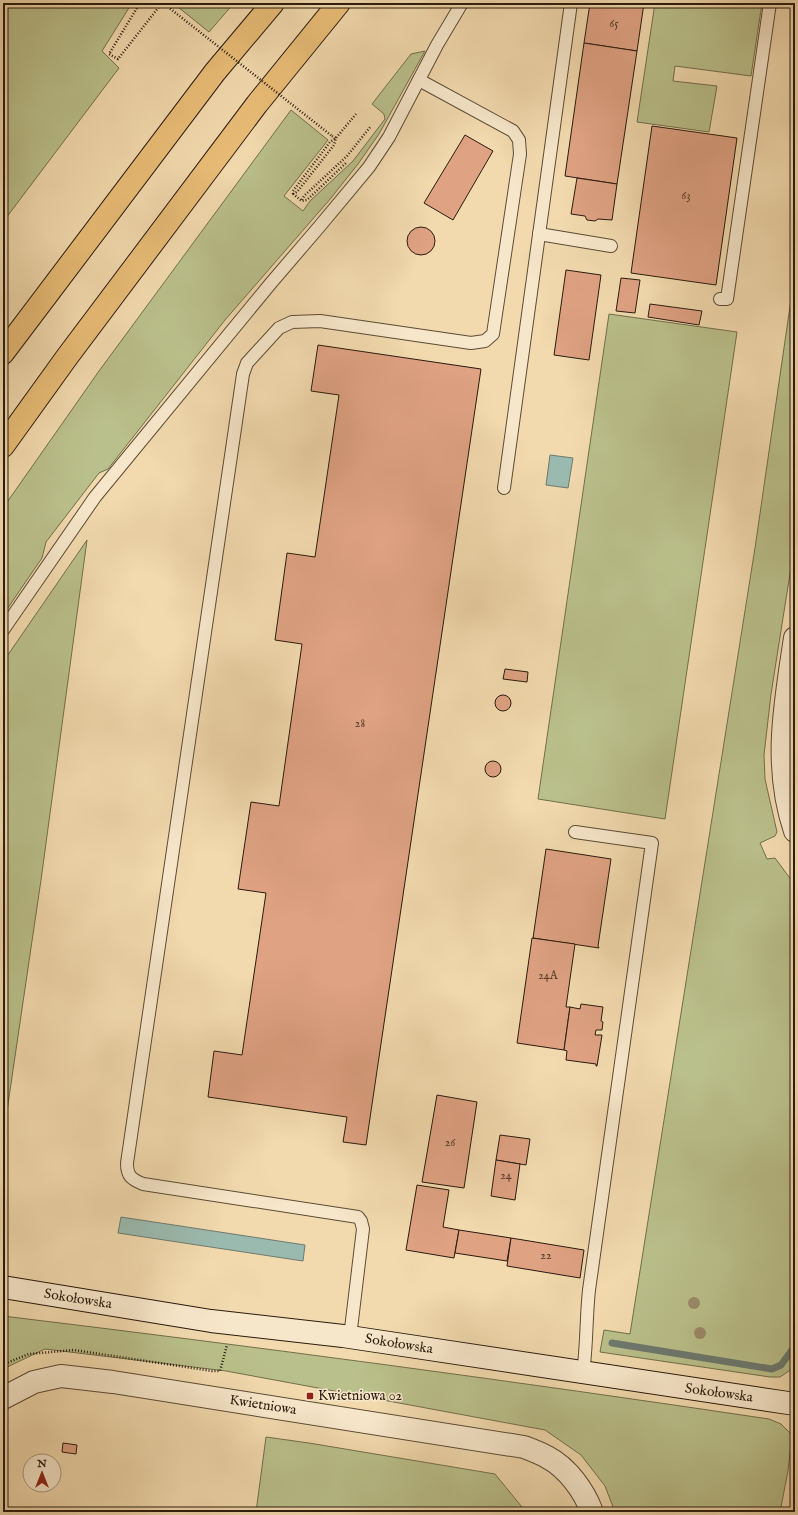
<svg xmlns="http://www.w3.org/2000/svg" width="798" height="1515" viewBox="0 0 798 1515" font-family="'IM FELL English',serif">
<rect width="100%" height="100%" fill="#f2daae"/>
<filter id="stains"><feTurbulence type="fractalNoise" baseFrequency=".005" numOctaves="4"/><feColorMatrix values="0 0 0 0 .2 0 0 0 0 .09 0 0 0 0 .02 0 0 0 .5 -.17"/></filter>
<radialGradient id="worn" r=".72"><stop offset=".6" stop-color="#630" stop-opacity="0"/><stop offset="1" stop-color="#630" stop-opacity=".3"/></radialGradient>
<!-- green -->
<g fill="#bac08b" stroke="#726e4c">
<polygon points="3,3 132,3 102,51 119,68 3,222"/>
<polygon points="173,3 234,3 209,32"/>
<polygon points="655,3 762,3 751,76 675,66 673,81 717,86 709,132 637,122"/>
<polygon points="425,51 379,134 358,164 331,198 225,320 108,469 99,473 46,542 42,558 3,615 3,508 99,371 291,110 328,140 284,196 303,211 310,201 353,161 385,119 384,114 372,104 411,54"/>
<polygon points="795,272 795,542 771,694 764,755 765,779 777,832 775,836 760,843 767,859 775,858 795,885 795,1367 780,1377 770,1377 600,1352 604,1330 630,1334 755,548"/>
<polygon points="609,314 737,332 665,819 538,799"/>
<polygon points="87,540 41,880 3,1138 3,662"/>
<path d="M3,1316c256,31 511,65 766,103l12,5 11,11 -4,36 -8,41h-165l-10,-26 -24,-31 -36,-25 -319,-59 -181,-22 -42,20z"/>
<polygon points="266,1437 309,1443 495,1474 526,1512 256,1512"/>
</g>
<!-- water -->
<g fill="#9bbaaf" stroke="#6e7a6f">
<polygon points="550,455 573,458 568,488 546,485"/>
<polygon points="121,1217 305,1245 303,1261 118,1233"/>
</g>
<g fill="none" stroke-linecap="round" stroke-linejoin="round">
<!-- stream -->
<polyline stroke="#6e7a6f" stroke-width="7" points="612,1343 772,1369 781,1365 795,1346"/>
</g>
<!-- building -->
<g fill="#dfa283" stroke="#2a1b0e">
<polygon points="590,3 644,3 637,51 584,43"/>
<polygon points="584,43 637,51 617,184 565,176"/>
<polygon points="652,126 737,138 716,285 631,273"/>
<polygon points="465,135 493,151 453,220 424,203"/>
<polygon points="577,178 617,184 612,220 598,219 595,221 587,220 585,216 571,214"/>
<circle cx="421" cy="241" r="14"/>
<polygon points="566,270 601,275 589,360 554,355"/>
<polygon points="621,278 640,280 635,313 616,311"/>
<polygon points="650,304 702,311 699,325 648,317"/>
<polygon points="318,345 481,369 366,1145 343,1142 347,1117 208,1097 214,1051 242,1055 266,893 238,889 251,802 279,806 302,644 275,640 287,553 315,557 339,395 311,391"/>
<polygon points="505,669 528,672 527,682 503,679"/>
<circle cx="503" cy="703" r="8"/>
<circle cx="493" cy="769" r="8"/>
<polygon points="546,849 611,859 598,946 599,948 533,938"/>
<polygon points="532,938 575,944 566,1007 570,1007 564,1050 517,1043"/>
<polygon points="581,1004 603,1007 601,1021 603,1022 602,1030 596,1030 595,1035 602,1035 597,1066 596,1066 596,1064 566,1060 567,1051 564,1050 570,1007 580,1009"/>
<polygon points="437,1095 477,1102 464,1188 422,1182"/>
<polygon points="500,1135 530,1139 526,1165 496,1160"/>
<polygon points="496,1160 520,1164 515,1200 491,1196"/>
<polygon points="417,1185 449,1190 443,1227 459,1230 454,1258 406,1250"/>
<polygon points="459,1230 511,1238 507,1261 455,1253"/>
<polygon points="511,1238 584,1250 580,1278 507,1266"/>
<polygon points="63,1443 77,1445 76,1454 62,1452"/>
</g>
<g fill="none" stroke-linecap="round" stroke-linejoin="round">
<!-- lane casing -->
<g stroke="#5c4b36" stroke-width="14">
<g id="lane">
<polyline points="539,234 611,246"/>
<polyline points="720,299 727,299 770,3"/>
<polyline points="504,488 571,3"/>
<polyline points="3,630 95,497 271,283 319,227 369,167 389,137 437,45 462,3"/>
<path d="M575,832l77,11 -63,447c-3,27 -2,55 -6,83"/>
<path d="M350,1337l13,-108 -2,-8 -3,-4 -215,-33c-12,-5 -16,-8 -16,-21l116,-789 4,-11 32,-35 13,-6 28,-1 151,22 14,-2 8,-7 27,-180 -1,-14 -6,-9 -94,-51"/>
</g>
</g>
<!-- street casing -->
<g stroke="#5c4b36" stroke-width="24">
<g id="street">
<path d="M795,638c-10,66 -22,128 0,193"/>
<path d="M3,1398l31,-16 27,-6 52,6 411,65c8,3 16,6 23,10 21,11 37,34 45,55"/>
</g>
</g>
<!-- secondary casing -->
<g stroke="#2a1b0e" stroke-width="24">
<polyline id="secondary" points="3,1287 211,1321 343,1336 795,1404"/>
</g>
<!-- highway casing -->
<g stroke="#2a1b0e" stroke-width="24">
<g id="highway">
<polyline points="3,353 215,72 273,3"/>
<polyline points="3,446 67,357 257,104 339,3"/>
</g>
</g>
<!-- path -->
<g stroke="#2a1b0e" stroke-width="2.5" stroke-dasharray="1 2" stroke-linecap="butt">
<polyline points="140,3 109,54 118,59 162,3"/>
<polyline points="332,136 336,138"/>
<polyline points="293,194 302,201 307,200 347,162"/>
<polyline points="293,194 293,191 330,142 336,138 356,114"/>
<polyline points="293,194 297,192 334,145 336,138"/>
<polyline points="302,200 304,196 347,156 371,126"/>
<polyline points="3,1366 9,1362 29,1354 74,1350 212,1371 220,1371 227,1345"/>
</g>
<!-- lane -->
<use href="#lane" stroke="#f7e7ca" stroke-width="12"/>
<!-- street -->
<use href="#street" stroke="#f7e7ca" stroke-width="22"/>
<!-- secondary -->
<use href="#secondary" stroke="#f7e7ca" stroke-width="22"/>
<!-- highway -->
<use href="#highway" stroke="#e9bd77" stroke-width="22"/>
<!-- path-bridge -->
<polyline stroke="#2a1b0e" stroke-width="2.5" stroke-dasharray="1 2" stroke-linecap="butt" points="163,3 332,136"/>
</g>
<!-- trees -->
<g fill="#9c8c6b">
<circle cx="694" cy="1303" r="6"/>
<circle cx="700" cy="1333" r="6"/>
</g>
<!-- markers -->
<rect fill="#8f2418" stroke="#f7e7ca" stroke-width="1.5" x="306" y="1392" width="8" height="8" rx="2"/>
<g text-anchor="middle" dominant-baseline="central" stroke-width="3" stroke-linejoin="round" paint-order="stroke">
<!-- number labels -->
<g font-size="12" fill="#573d2b">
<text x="614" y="23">65</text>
<text x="686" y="195">63</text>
<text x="360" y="723">28</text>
<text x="548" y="975">24A</text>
<text x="450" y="1142">26</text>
<text x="506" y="1175">24</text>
<text x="546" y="1255">22</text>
</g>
<!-- street labels -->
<g font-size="14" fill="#2a1b0e" stroke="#f7e7ca">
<text transform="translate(78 1299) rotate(9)">Sokołowska</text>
<text transform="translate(399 1344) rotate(9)">Sokołowska</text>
<text transform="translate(719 1393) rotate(8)">Sokołowska</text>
<text transform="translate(263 1405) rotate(9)">Kwietniowa</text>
</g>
<!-- poi labels -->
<g font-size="14" fill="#2a1b0e" stroke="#f7e7ca" text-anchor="start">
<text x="318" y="1396">Kwietniowa 02</text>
</g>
</g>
<!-- margin -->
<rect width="798" height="1515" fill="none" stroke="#f2daae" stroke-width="16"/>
<rect x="4" y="4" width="790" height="1507" fill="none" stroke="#2a1b0e" stroke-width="2"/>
<rect x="8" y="8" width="782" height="1499" fill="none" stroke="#2a1b0e"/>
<!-- north arrow -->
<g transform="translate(42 1473)"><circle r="19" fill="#f7e7ca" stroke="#a5957f"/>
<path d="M0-3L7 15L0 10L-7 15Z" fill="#8f2418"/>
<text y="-6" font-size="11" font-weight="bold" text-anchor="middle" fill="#2a1b0e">N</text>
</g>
<rect width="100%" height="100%" filter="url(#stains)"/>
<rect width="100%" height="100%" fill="url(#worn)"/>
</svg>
